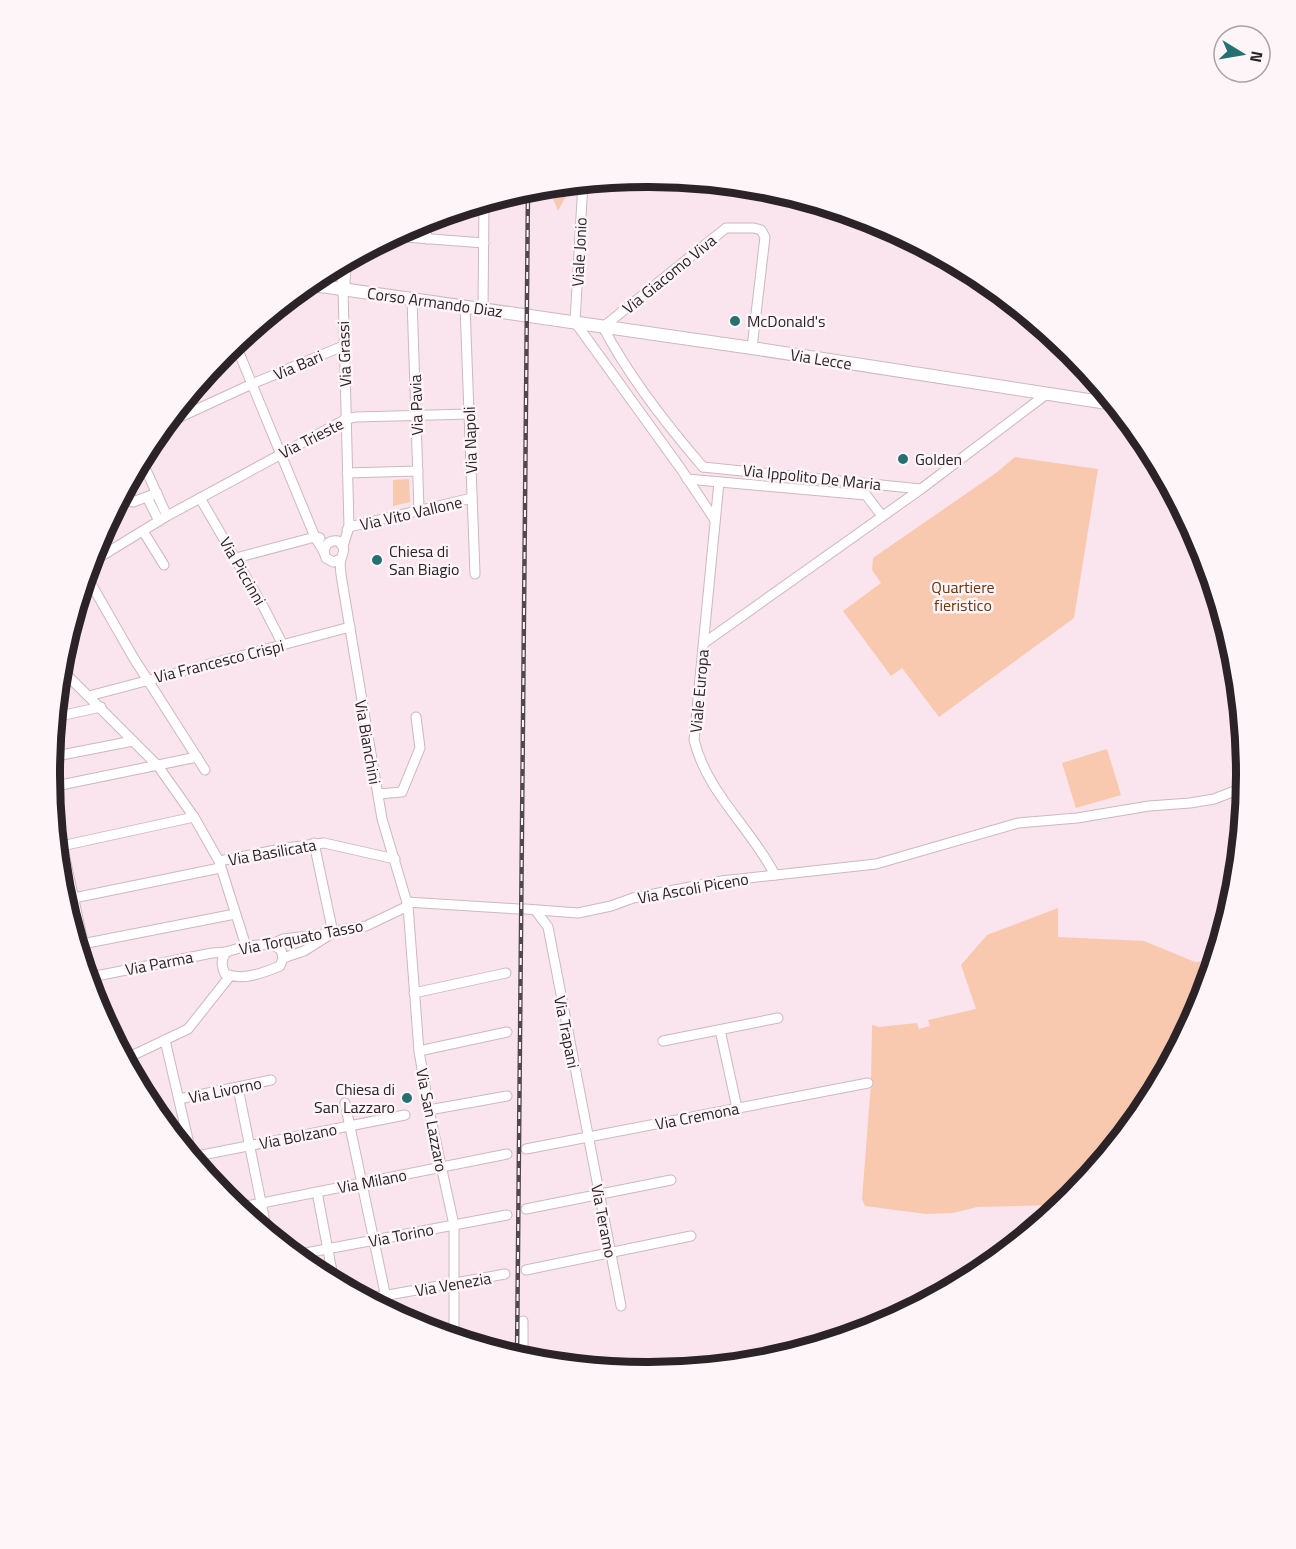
<svg xmlns="http://www.w3.org/2000/svg" width="1296" height="1549" viewBox="0 0 1296 1549" font-family="'Titillium Web',sans-serif">
<rect width="100%" height="100%" fill="#fae4ed"/>
<!-- green -->
<g fill="#f8c9ae">
<polygon points="572,184 572,185 558,211 548,186"/>
<polygon points="1015,457 1098,469 1074,618 939,717 902,668 891,676 843,611 881,583 872,570 873,558 996,473"/>
<polygon points="409,479 410,502 393,506 393,480"/>
<polygon points="1107,749 1121,795 1076,808 1062,763"/>
<polygon points="1058,908 1058,937 1144,941 1195,962 1214,961 1201,1004 1145,1107 1071,1198 1062,1205 977,1207 953,1213 926,1214 865,1206 862,1199 871,1083 872,1025 879,1027 917,1023 919,1029 930,1026 928,1020 976,1009 961,965 987,935"/>
</g>
<g fill="none" stroke-linecap="round" stroke-linejoin="round">
<!-- minor casing -->
<g stroke="#cdb8c1" stroke-width="11">
<g id="minor">
<polyline points="583,182 575,322 681,469 715,520"/>
<polyline points="425,220 427,239"/>
<polyline points="392,236 484,243"/>
<polyline points="343,289 349,527 343,546"/>
<polyline points="412,299 419,510"/>
<polyline points="465,306 475,574"/>
<polyline points="483,309 484,202"/>
<polyline points="235,343 315,537 324,552"/>
<polyline points="165,424 252,384 343,346"/>
<polyline points="141,459 167,516"/>
<path d="M703,467c-37,-43 -74,-90 -100,-140l123,-99h28l7,2 4,7 -13,111"/>
<polyline points="703,467 921,489"/>
<polyline points="347,473 418,471"/>
<polyline points="687,479 866,495 882,516"/>
<path d="M719,482l-25,258c13,53 57,88 81,135"/>
<polyline points="126,488 133,502 157,493"/>
<polyline points="147,497 159,521"/>
<polyline points="200,498 264,608 283,645"/>
<polyline points="347,530 349,527 472,498"/>
<polyline points="143,531 164,565"/>
<polyline points="236,558 315,537 320,538"/>
<path d="M341,559l-8,3 -7,-4 -2,-6c1,-8 6,-12 14,-11 8,7 6,10 3,18 -2,6 0,15 1,22l40,238 26,87 11,145 10,59 25,115v113"/>
<polyline points="90,563 167,516 346,419 356,417 470,414"/>
<polyline points="86,575 133,657 205,770"/>
<polyline points="704,643 921,489 1048,393"/>
<polyline points="60,668 158,766 194,817 219,861 246,946"/>
<polyline points="89,696 350,627"/>
<polyline points="55,717 101,707"/>
<polyline points="51,757 133,741"/>
<polyline points="51,787 197,757"/>
<polyline points="51,792 97,1008"/>
<polyline points="378,794 402,792 420,748 416,717"/>
<polyline points="314,843 333,933"/>
<polyline points="57,847 194,817"/>
<polyline points="219,861 286,848 324,843 395,859"/>
<polyline points="64,900 220,868"/>
<polyline points="407,902 518,909"/>
<polyline points="525,909 578,913 611,906 633,898 721,881 876,864 1018,823 1077,818 1149,806 1190,803 1214,799 1245,787"/>
<polyline points="536,911 548,927 621,1306"/>
<polyline points="77,945 235,914"/>
<path d="M226,952c-5,8 -5,13 -1,22 18,7 38,-1 55,-8l3,-8 -2,-8 -9,-6"/>
<polyline points="283,958 304,951 331,934"/>
<polyline points="91,977 212,953 226,952 246,946 272,944 283,939 333,933 340,930 366,926 408,906"/>
<polyline points="414,993 506,973"/>
<polyline points="720,1030 737,1108"/>
<polyline points="165,1040 192,1157"/>
<polyline points="663,1041 778,1018"/>
<polyline points="419,1051 507,1032"/>
<polyline points="125,1059 188,1029 230,976"/>
<polyline points="238,1088 267,1232"/>
<polyline points="179,1099 271,1080"/>
<polyline points="345,1103 389,1312"/>
<polyline points="429,1110 507,1096"/>
<polyline points="526,1149 868,1083"/>
<polyline points="192,1157 405,1115"/>
<polyline points="317,1192 334,1282"/>
<polyline points="237,1208 507,1154"/>
<polyline points="526,1209 671,1180"/>
<polyline points="295,1255 507,1215"/>
<polyline points="526,1270 691,1236"/>
<polyline points="366,1299 505,1274"/>
<polyline points="523,1321 523,1359"/>
</g>
</g>
<!-- major casing -->
<g stroke="#cdb8c1" stroke-width="14">
<g id="major">
<polyline points="307,284 752,348 1114,404"/>
<polyline points="343,289 345,261"/>
</g>
</g>
<!-- minor -->
<use href="#minor" stroke="#fff" stroke-width="9"/>
<!-- major -->
<use href="#major" stroke="#fff" stroke-width="12"/>
<!-- rail casing -->
<g stroke="#52474c" stroke-width="4.5">
<polyline id="rail" points="517,1357 528,189"/>
</g>
<!-- rail -->
<use href="#rail" stroke="#fef5f9" stroke-width="2" stroke-dasharray="7" stroke-linecap="butt"/>
</g>
<!-- markers -->
<g fill="#257070" stroke="#fef5f9" stroke-width="2">
<circle cx="735" cy="321" r="6"/>
<circle cx="903" cy="459" r="6"/>
<circle cx="377" cy="560" r="6"/>
<circle cx="407" cy="1098" r="6"/>
</g>
<g text-anchor="middle" dominant-baseline="central" stroke-width="5" stroke-linejoin="round" paint-order="stroke">
<!-- street labels -->
<g font-size="16" fill="#2b2327" stroke="#fef5f9">
<text transform="translate(579 252) rotate(-87)">Viale Jonio</text>
<text transform="translate(669 274) rotate(-39)">Via Giacomo Viva</text>
<text transform="translate(435 302) rotate(8)">Corso Armando Diaz</text>
<text transform="translate(344 354) rotate(-92)">Via Grassi</text>
<text transform="translate(821 359) rotate(9)">Via Lecce</text>
<text transform="translate(298 365) rotate(-23)">Via Bari</text>
<text transform="translate(416 405) rotate(-92)">Via Pavia</text>
<text transform="translate(311 438) rotate(-27)">Via Trieste</text>
<text transform="translate(470 440) rotate(-92)">Via Napoli</text>
<text transform="translate(812 477) rotate(6)">Via Ippolito De Maria</text>
<text transform="translate(411 513) rotate(-13)">Via Vito Vallone</text>
<text transform="translate(243 571) rotate(60)">Via Piccinni</text>
<text transform="translate(219 661) rotate(-14)">Via Francesco Crispi</text>
<text transform="translate(699 691) rotate(-85)">Viale Europa</text>
<text transform="translate(368 742) rotate(80)">Via Bianchini</text>
<text transform="translate(272 852) rotate(-10)">Via Basilicata</text>
<text transform="translate(693 888) rotate(-10)">Via Ascoli Piceno</text>
<text transform="translate(301 937) rotate(-11)">Via Torquato Tasso</text>
<text transform="translate(159 963) rotate(-11)">Via Parma</text>
<text transform="translate(567 1032) rotate(79)">Via Trapani</text>
<text transform="translate(225 1090) rotate(-12)">Via Livorno</text>
<text transform="translate(697 1116) rotate(-11)">Via Cremona</text>
<text transform="translate(432 1120) rotate(79)">Via San Lazzaro</text>
<text transform="translate(298 1136) rotate(-11)">Via Bolzano</text>
<text transform="translate(372 1181) rotate(-11)">Via Milano</text>
<text transform="translate(604 1221) rotate(79)">Via Teramo</text>
<text transform="translate(401 1235) rotate(-11)">Via Torino</text>
<text transform="translate(453 1284) rotate(-10)">Via Venezia</text>
</g>
<!-- poi labels -->
<g font-size="16" fill="#2b2327" stroke="#fef5f9" text-anchor="start">
<text x="747" y="321">McDonald's</text>
<text x="915" y="459">Golden</text>
<text x="389" y="551">Chiesa di<tspan x="389" dy="18">San Biagio</tspan></text>
<text x="395" y="1089" text-anchor="end">Chiesa di<tspan x="395" dy="18">San Lazzaro</tspan></text>
</g>
<!-- park labels -->
<g font-size="16" fill="#6a340c" stroke="#fef5f9">
<text x="963" y="587">Quartiere<tspan x="963" dy="18">fieristico</tspan></text>
</g>
</g>
<!-- crop -->
<path d="M0 0H1296V1549H0ZM647 187H649A587 587 0 0 1 1236 774V775A587 587 0 0 1 649 1362H647A587 587 0 0 1 60 775V774A587 587 0 0 1 647 187Z" fill="#fef5f9" fill-rule="evenodd"/>
<path fill="none" stroke="#2b2327" stroke-width="8" d="M647 187H649A587 587 0 0 1 1236 774V775A587 587 0 0 1 649 1362H647A587 587 0 0 1 60 775V774A587 587 0 0 1 647 187Z"/>
<!-- north arrow -->
<g transform="translate(1242 54) rotate(101)"><circle r="28" fill="#fef5f9" stroke="#aaa1a5" stroke-width="1.5"/>
<path d="M0-4.5L10 22L0 15L-10 22Z" fill="#257070"/>
<text y="-9" font-size="16" font-weight="bold" text-anchor="middle" fill="#2b2327">N</text>
</g>
</svg>
